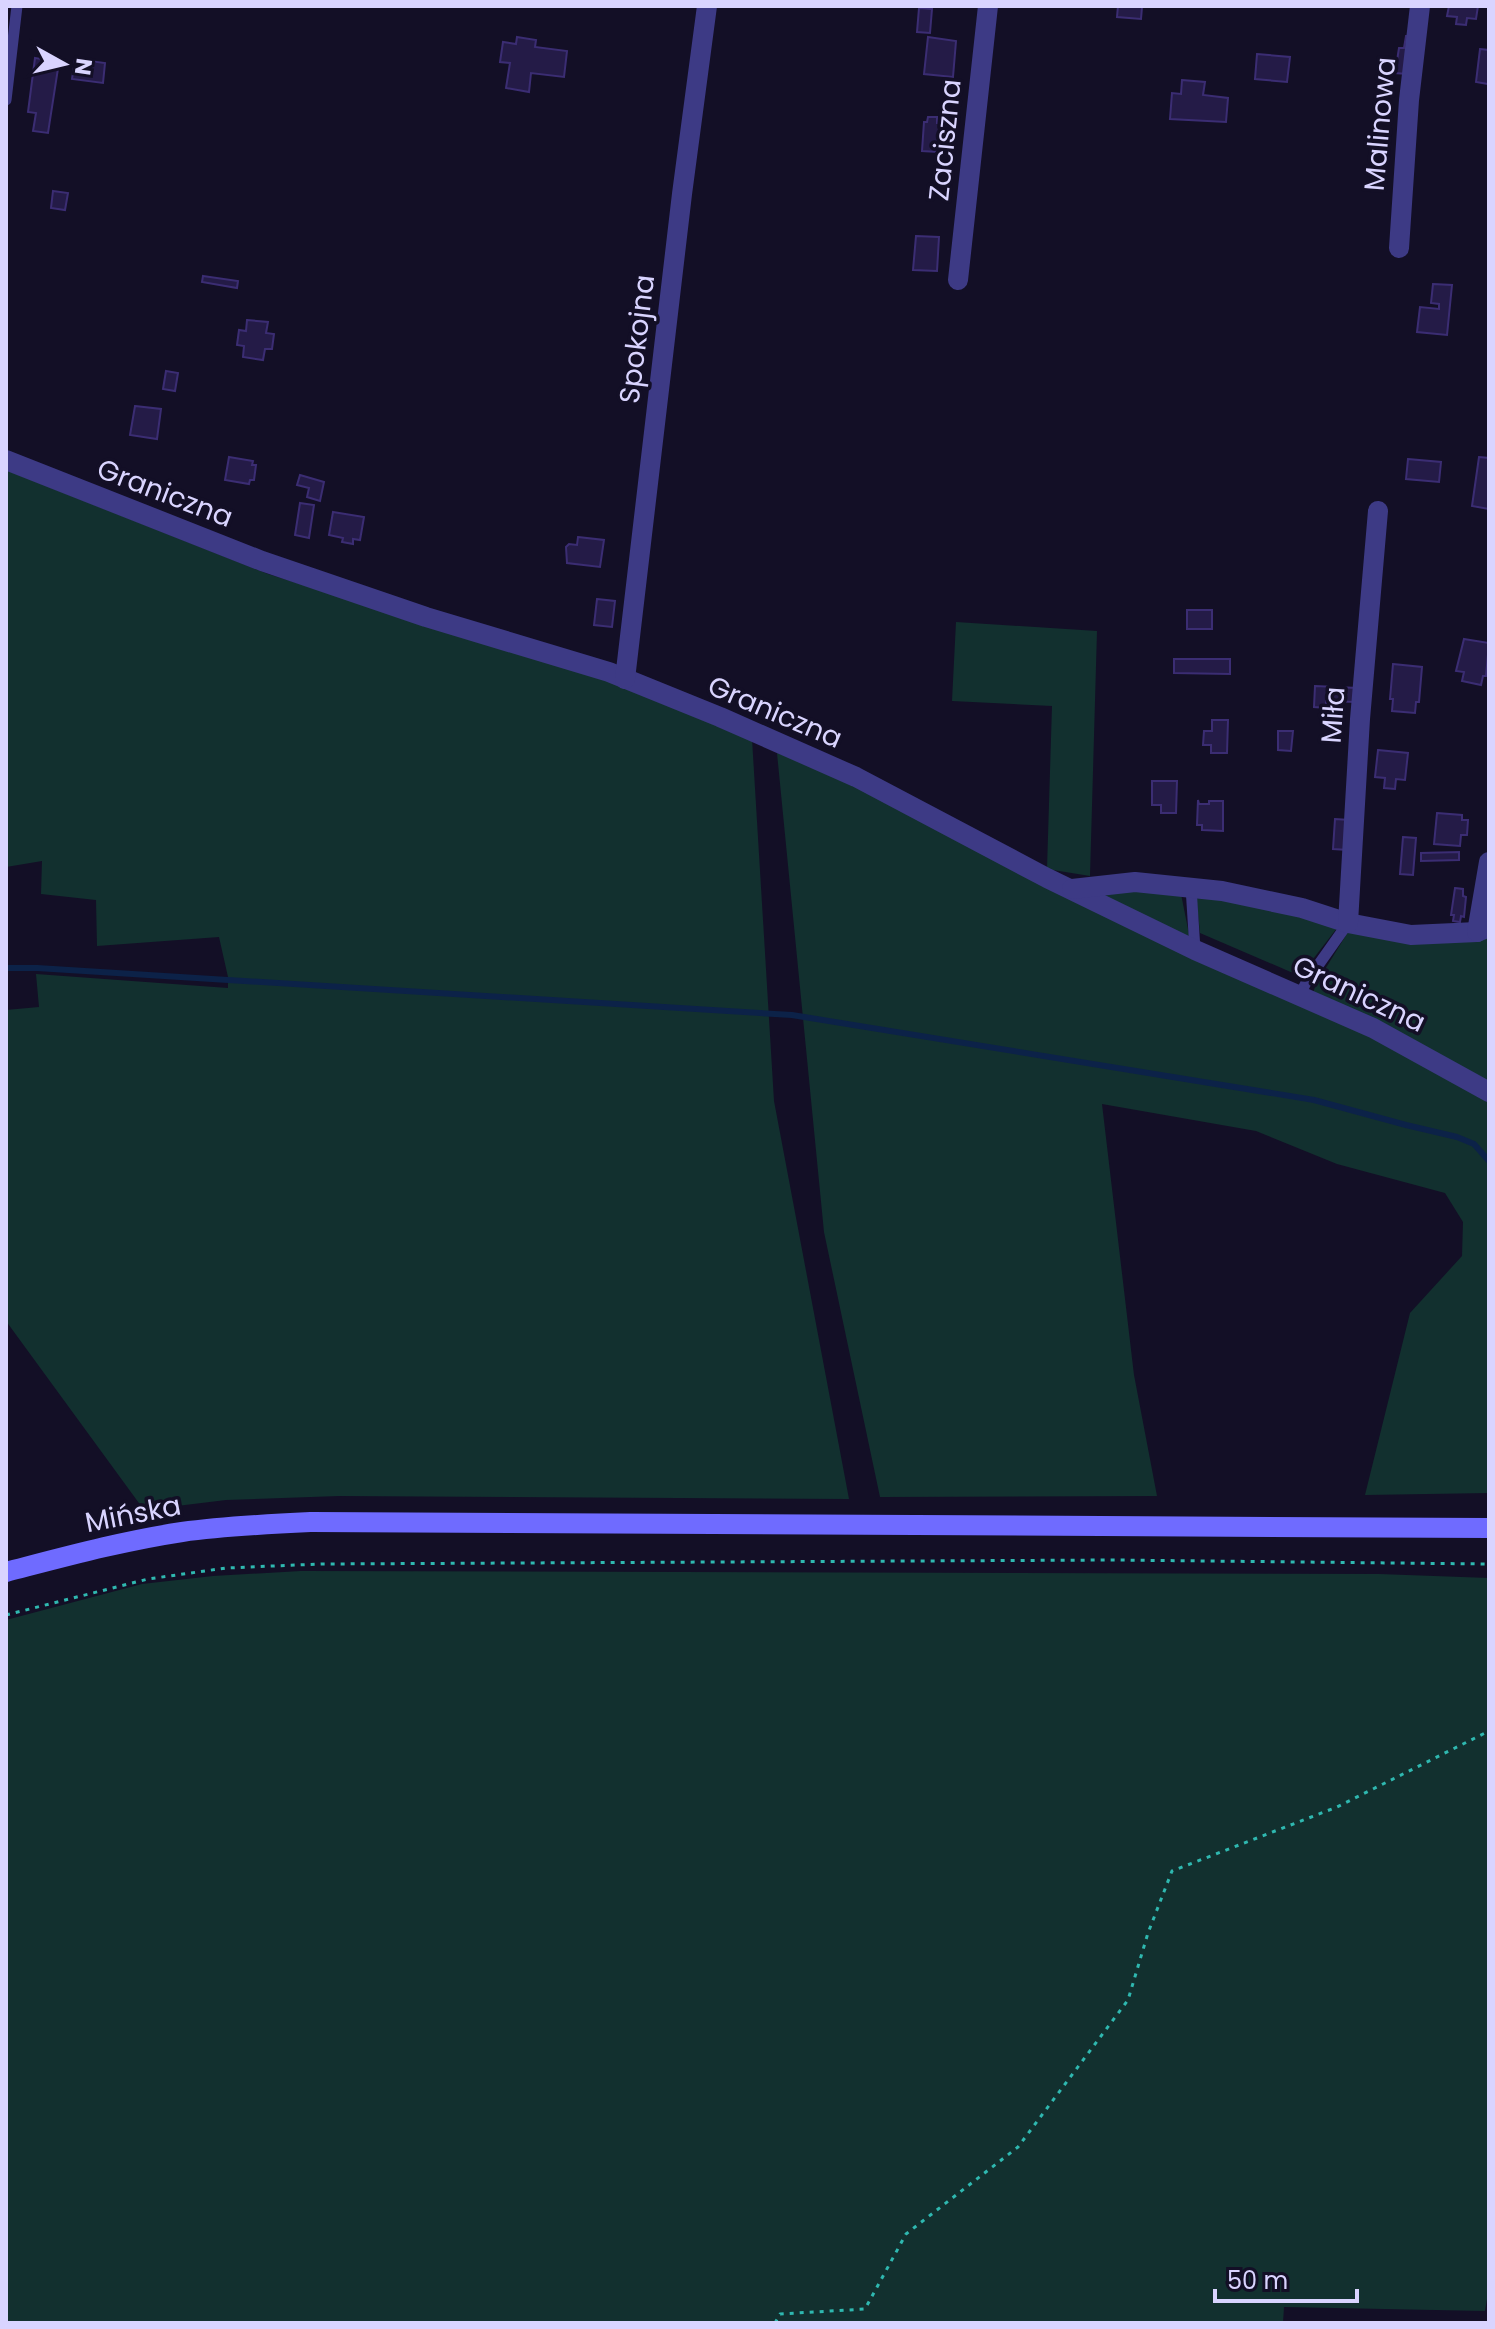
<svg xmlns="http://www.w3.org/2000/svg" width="1495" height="2329" viewBox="0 0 1495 2329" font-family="Poppins,sans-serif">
<rect width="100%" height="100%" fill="#130f26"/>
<!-- green -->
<g fill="#12302f">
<polygon points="6,470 268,574 618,684 752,739 774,1101 849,1499 339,1496 226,1500 144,1510 6,1321 6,1010 39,1007 36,974 228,988 228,977 219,937 97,946 96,900 41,894 42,861 6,867"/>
<polygon points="956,622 1097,631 1090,876 1047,869 1052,706 952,701"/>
<polygon points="777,753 827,770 1296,999 1418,1061 1489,1102 1489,1493 1365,1495 1410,1313 1462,1256 1463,1222 1445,1193 1337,1164 1256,1131 1102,1104 1134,1375 1157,1496 880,1497 824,1232"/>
<polygon points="1105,888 1181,894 1191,944 1102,897"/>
<polygon points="1196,894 1237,898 1337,928 1300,976 1200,933"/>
<polygon points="1348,932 1489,935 1489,1086 1313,993 1316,984"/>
<polygon points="301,1571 1379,1574 1489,1578 1489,2287 1485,2311 1284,2307 1283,2323 6,2323 6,1620 142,1584 213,1576"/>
</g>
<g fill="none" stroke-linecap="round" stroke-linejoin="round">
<!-- stream -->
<polyline stroke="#0c2248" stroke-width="6" points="6,968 37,968 792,1015 1314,1100 1406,1125 1457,1137 1474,1144 1489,1161"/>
</g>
<!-- building -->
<g fill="#241b47" stroke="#3b2d73" stroke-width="2">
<polygon points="1118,6 1148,6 1142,7 1141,19 1117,17"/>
<polygon points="1449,6 1478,6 1476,19 1467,18 1466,25 1456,24 1457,17 1447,16"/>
<polygon points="919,8 932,9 930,33 917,32"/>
<polygon points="1406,36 1412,36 1407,74 1395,73 1399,48 1404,48"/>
<polygon points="517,37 536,40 535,47 567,51 564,77 531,73 529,92 506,88 510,63 500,62 503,42 516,44"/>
<polygon points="928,37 956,41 953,77 924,74"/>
<polygon points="1480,49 1489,50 1488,84 1476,82"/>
<polygon points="1257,54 1290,57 1287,82 1255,79"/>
<polygon points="35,58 59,62 48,133 33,131 36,113 28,112"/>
<polygon points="75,59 105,63 103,83 72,79"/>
<polygon points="1182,80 1205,82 1203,95 1228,98 1226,122 1170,119 1172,93 1181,94"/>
<polygon points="928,117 937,117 937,123 945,123 947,141 944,143 939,143 938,152 922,151 924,122 927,122"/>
<polygon points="53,191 68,193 65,210 51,208"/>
<polygon points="916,236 939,237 937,271 913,270"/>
<polygon points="203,276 238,281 237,288 202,282"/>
<polygon points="1433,284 1452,285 1447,335 1417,332 1420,307 1439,309 1439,304 1431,303"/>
<polygon points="247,320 268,322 266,333 274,334 272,349 265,349 263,360 243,357 244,346 237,345 239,330 246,331"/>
<polygon points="166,371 178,373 175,391 163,389"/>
<polygon points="135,406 161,409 157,439 130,435"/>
<polygon points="229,457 253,461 252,465 256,465 254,480 250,480 249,484 225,480"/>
<polygon points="1479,457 1489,458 1489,509 1472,506"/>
<polygon points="1408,459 1441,462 1439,482 1406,479"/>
<polygon points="300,475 324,482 320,501 307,497 309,488 297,485"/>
<polygon points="300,503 314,505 309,538 295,535"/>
<polygon points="333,512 364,517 360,540 353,539 353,544 342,542 343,538 329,535"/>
<polygon points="578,537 604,540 600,567 567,563 566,547 569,544 577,545"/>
<polygon points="597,599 615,601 612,627 594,625"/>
<rect x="1187" y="610" width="25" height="19"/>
<polygon points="1464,639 1489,643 1486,676 1483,676 1481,685 1462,681 1464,672 1456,671"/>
<polygon points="1174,659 1230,659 1230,674 1174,673"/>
<polygon points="1393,664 1422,667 1419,702 1416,702 1415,713 1392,711 1393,699 1390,699"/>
<polygon points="1315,686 1357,688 1356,702 1326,701 1326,708 1314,707"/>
<polygon points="1212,720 1228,720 1227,753 1211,753 1211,745 1203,745 1204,731 1212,731"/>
<polygon points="1278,731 1293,731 1291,751 1278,750"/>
<polygon points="1378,750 1408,753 1405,780 1396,779 1395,789 1384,788 1385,778 1375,777"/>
<polygon points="1152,781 1177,781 1176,813 1161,813 1161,805 1152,805"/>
<polygon points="1198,800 1199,804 1209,804 1209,801 1223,801 1223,831 1202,830 1202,825 1197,825"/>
<polygon points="1437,813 1462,815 1462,820 1468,820 1467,835 1461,835 1460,846 1434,844"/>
<polygon points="1335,819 1349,820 1348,850 1333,849"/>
<polygon points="1403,837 1416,838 1413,875 1400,874"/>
<polygon points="1459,852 1459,860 1421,861 1421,853"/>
<polygon points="1455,888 1463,889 1463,896 1466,897 1464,917 1461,916 1460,922 1453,921 1454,915 1451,915"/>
</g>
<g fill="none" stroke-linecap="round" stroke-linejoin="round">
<!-- path -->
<g stroke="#2fb8b0" stroke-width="3" stroke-dasharray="4 6" stroke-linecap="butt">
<polyline points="6,1615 148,1579 226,1568 321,1564 1113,1560 1489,1564"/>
<polyline points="775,2323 780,2314 865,2309 906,2234 1018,2147 1128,2000 1148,1933 1172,1871 1337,1807 1489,1731"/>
</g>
<!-- lane -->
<g stroke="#3d3a85" stroke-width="11">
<polyline points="6,100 17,6"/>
<polyline points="1191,887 1195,950"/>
<polyline points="1299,996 1307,981 1348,923"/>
</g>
<!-- street -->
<g stroke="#3d3a85" stroke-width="20">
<polyline points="1399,248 1409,100 1420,6"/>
<polyline points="958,280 988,6"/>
<polyline points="6,460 262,561 426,617 609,672 720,717 856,777 1047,878 1195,950 1373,1028 1489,1092"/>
<polyline points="625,679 682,194 707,6"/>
<polyline points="1072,889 1135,882 1222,891 1302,908 1348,923 1411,935 1477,932 1489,927"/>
<polyline points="1348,923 1360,719 1378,511"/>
<polyline points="1477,932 1489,862"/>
</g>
<!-- secondary -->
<path stroke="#6f6bff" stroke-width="20" d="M6,1572c58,-15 116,-31 176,-40 43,-6 87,-8 130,-10l1177,6"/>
</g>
<g text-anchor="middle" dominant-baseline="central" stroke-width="7" stroke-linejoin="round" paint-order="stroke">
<!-- street labels -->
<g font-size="28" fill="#d9d4ff" stroke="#130f26">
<text transform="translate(1380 124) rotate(-85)">Malinowa</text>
<text transform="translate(945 140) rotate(-84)">Zaciszna</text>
<text transform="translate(637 339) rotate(-83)">Spokojna</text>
<text transform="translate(165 493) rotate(21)">Graniczna</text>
<text transform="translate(775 712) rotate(23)">Graniczna</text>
<text transform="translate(1333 715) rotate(-86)">Miła</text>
<text transform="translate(1359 994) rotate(25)">Graniczna</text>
<text transform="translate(133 1514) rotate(-11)">Mińska</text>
</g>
</g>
<!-- border -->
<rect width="1495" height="2329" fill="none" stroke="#d9d4ff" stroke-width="16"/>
<!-- north arrow -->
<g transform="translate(64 64) rotate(98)" stroke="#130f26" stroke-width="6" paint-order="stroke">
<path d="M0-6L14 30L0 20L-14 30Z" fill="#d9d4ff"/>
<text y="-12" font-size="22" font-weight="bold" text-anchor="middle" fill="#d9d4ff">N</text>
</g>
<!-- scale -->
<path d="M1215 2289v12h142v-12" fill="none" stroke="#d9d4ff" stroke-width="4"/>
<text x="1227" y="2289" font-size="24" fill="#d9d4ff" stroke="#130f26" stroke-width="6" paint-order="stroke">50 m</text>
</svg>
